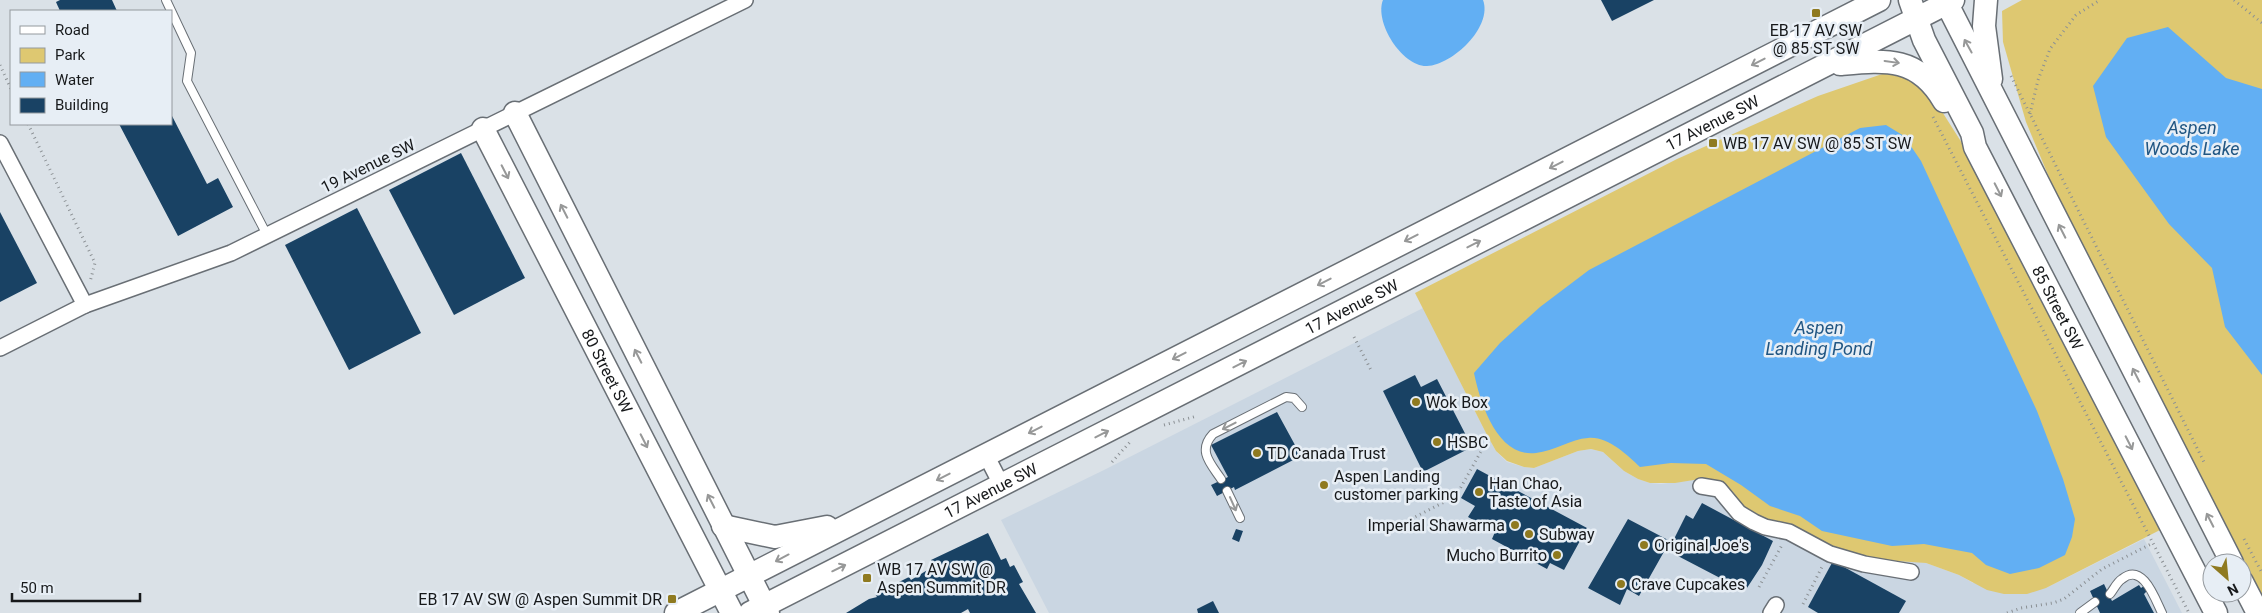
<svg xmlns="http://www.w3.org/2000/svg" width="2262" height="613" viewBox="0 0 2262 613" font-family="Roboto,sans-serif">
<rect width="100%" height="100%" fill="#dae1e7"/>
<!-- built -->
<polygon fill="#cad6e2" points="1423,308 1487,435 1496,451 1507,462 1524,467 1534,468 1578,451 1591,449 1603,452 1624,471 1638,479 1650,483 1661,484 1700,479 1710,480 1723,484 1734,493 1739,503 1800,529 1829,547 1926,563 1959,575 1973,583 2046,588 2144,539 2182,613 1049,613 1001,520 1104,470"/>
<!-- green -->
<g fill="#dec871">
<polygon points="2022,0 2262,0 2262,595 2080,242 2056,194 2026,122 2003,42 2002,11"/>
<polygon points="1888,72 1919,82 1934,99 1974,162 2160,530 2046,588 2027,594 2004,594 1987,590 1959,575 1926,563 1867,559 1829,547 1792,526 1770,523 1748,512 1739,503 1734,493 1723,484 1700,479 1675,483 1650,483 1638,479 1624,471 1603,452 1591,449 1578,451 1534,468 1524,467 1507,461 1496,451 1487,435 1415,293 1677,159 1818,96"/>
</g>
<!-- water -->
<g fill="#62aff3">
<path d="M1383,0h100c10,27 -31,65 -56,66 -25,1 -53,-44 -44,-66z"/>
<polygon points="2168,27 2226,78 2262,89 2262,375 2225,327 2212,268 2169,224 2106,137 2093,86 2127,38"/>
<path d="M1886,125l18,11 17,25 116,250 26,68 12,40 -3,18 -7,18 -26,13 -29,6 -24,-9 -14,-12 -48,-9 -32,2 -70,-15 -22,-15 -30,-10 -29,-21 -35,-21 -35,-1 -31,4c-13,-12 -32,-31 -52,-29 -17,1 -34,13 -52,15 -39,5 -56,-51 -62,-80l26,-30 40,-36 49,-37 271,-142z"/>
</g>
<!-- building -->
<g fill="#194264">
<polygon points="60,0 112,0 117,11 60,11 56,2"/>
<polygon points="1601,0 1654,0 1612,21"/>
<polygon points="171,114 207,184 218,178 233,207 178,236 119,124 171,124"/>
<polygon points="461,153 525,278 454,315 389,190"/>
<polygon points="357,208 421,333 349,370 285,245"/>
<polygon points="0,212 37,283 0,302"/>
<polygon points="1415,375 1421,387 1437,379 1472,447 1423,472 1383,391"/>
<polygon points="1277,412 1301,456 1235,490 1234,487 1217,496 1211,485 1228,477 1211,445"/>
<polygon points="1477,469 1587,528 1564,570 1550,563 1547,569 1492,539 1495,532 1468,517 1475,506 1461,498"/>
<polygon points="1702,503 1773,541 1762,565 1745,591 1676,555 1678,546 1672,543 1686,515 1693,519"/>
<polygon points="1628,519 1670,541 1639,596 1627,589 1620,605 1588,588"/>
<polygon points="1236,529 1243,531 1239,542 1232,539"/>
<polygon points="988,533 1001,560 1006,558 1010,567 1014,565 1023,582 1019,584 1036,613 970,613 968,609 961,613 846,613 869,599 877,597 875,594 909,577 911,580 934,566 931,560"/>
<polygon points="1833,561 1906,601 1899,613 1818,613 1808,607"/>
<polygon points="2104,584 2112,601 2139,585 2141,588 2144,586 2147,591 2144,594 2154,613 2100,613 2090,591"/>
<polygon points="1213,601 1219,613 1198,613 1197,609"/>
</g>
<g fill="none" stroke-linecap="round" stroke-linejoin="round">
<!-- lane casing -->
<g stroke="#696f75" stroke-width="10">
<g id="lane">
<polyline points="166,0 191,53 187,81 267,235"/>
<path d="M1221,479c-10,-15 -24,-28 -8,-45l73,-37 8,1 8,9"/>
<polyline points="1227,491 1240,518"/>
<path d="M2110,594c4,-5 7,-12 12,-15 21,-17 33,20 40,34"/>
<polyline points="2080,613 2095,602"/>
</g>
</g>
<!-- street casing -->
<g stroke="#696f75" stroke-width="18">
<g id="street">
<polyline points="0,143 85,305"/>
<polyline points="0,348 85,305 231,253 745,0"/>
<polyline points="986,455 1002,486"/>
<polyline points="1701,486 1719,489 1739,513 1754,522 1765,527 1789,532 1830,554 1864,564 1911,572"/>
<polyline points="1771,613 1776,605"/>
</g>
</g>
<!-- secondary casing -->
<g stroke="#696f75" stroke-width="25">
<g id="secondary">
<path id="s1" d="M1910,0l14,40 48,93 3,14 241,466"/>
<polyline points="1945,0 2232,563"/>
<polyline points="1986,0 1984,26 1991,79"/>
<path d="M1840,64c45,-4 78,-8 104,37"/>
<polyline points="515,113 768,613"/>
<path id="s2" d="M483,129l249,484"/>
<polyline points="723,526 775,537 827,527"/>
<polyline points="2242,582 2258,613"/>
<polyline points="676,613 1879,0"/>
<path id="s3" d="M750,613l1203,-613"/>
</g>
</g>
<!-- path -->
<g stroke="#8b9094" stroke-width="3" stroke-dasharray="1 4" stroke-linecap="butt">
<polyline points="2234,0 2262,23"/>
<polyline points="0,65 11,89"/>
<polyline points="2011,76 2204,462"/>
<polyline points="2030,114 2038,80 2050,49 2076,15 2100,0"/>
<polyline points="1933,117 2189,613"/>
<polyline points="28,124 95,263 90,282"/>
<polyline points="1354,337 1372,372"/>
<polyline points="1164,425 1197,416"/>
<polyline points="1112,462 1130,442"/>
<polyline points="1411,519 1456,496 1484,446"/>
<polyline points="2244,539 2262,573"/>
<polyline points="1759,587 1782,545"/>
<polyline points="1803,604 1822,567"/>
<polyline points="2007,613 2021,608 2053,603 2064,599 2102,569 2153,543"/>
</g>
<!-- lane -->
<use href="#lane" stroke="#fff" stroke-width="8"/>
<!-- street -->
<use href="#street" stroke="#fff" stroke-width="15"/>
<!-- secondary -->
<use href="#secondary" stroke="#fff" stroke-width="22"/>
</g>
<!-- one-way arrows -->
<defs><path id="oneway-shaft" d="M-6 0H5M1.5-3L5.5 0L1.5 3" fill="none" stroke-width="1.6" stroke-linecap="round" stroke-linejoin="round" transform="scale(1.25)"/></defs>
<g stroke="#979898">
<use href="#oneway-shaft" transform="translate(1968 46) rotate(-119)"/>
<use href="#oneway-shaft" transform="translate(1758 62) rotate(153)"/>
<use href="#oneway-shaft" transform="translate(1892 62) rotate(8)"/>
<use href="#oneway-shaft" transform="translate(1556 165) rotate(153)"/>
<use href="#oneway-shaft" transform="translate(505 172) rotate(63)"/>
<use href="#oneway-shaft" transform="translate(1998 190) rotate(63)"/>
<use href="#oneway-shaft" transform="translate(564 211) rotate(-117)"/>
<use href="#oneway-shaft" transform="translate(2062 231) rotate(-117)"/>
<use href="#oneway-shaft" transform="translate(1411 238) rotate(153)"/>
<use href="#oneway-shaft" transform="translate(1474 244) rotate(-27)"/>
<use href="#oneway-shaft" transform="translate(1324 282) rotate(153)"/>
<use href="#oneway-shaft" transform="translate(638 356) rotate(-117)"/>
<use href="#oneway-shaft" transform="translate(1179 356) rotate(153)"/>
<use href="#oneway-shaft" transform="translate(1240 364) rotate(-27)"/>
<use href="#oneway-shaft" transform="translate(2136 375) rotate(-117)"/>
<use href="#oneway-shaft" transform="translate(1229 426) rotate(153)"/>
<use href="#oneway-shaft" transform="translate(1035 430) rotate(153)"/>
<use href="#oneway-shaft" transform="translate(1102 434) rotate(-27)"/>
<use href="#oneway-shaft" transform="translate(644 441) rotate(63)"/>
<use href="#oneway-shaft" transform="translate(2129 443) rotate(63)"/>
<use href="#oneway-shaft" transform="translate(943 477) rotate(153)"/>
<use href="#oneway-shaft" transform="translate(711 501) rotate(-117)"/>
<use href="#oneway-shaft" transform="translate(1233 504) rotate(66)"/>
<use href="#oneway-shaft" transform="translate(2210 520) rotate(-117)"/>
<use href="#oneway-shaft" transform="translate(782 558) rotate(152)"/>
<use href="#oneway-shaft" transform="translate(839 568) rotate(-26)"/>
</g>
<!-- markers -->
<g fill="#8f7a20" stroke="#e7eef5" stroke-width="2">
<rect x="1811" y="8" width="10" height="10" rx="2.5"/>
<rect x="1708" y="138" width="10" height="10" rx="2.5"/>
<circle cx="1416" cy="402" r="5"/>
<circle cx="1437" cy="442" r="5"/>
<circle cx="1257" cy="453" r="5"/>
<circle cx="1324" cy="485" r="5"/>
<circle cx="1479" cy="492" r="5"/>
<circle cx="1515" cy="525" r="5"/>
<circle cx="1529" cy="534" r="5"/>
<circle cx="1644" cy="545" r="5"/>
<circle cx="1557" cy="555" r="5"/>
<rect x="862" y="573" width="10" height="10" rx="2.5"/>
<circle cx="1621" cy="584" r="5"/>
<rect x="667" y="594" width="10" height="10" rx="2.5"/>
</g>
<g text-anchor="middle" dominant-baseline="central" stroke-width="5" stroke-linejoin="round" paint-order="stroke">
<!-- poi labels -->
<g font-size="16" fill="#17191b" stroke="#e7eef5" text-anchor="start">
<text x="1816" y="30" text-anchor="middle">EB 17 AV SW<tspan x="1816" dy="18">@ 85 ST SW</tspan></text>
<text x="1723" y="143">WB 17 AV SW @ 85 ST SW</text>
<text x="1426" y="402">Wok Box</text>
<text x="1447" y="442">HSBC</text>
<text x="1267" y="453">TD Canada Trust</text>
<text x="1334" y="476">Aspen Landing<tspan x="1334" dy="18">customer parking</tspan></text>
<text x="1489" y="483">Han Chao,<tspan x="1489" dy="18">Taste of Asia</tspan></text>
<text x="1505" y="525" text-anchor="end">Imperial Shawarma</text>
<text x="1539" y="534">Subway</text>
<text x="1654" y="545">Original Joe's</text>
<text x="1547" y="555" text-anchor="end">Mucho Burrito</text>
<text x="877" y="569">WB 17 AV SW @<tspan x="877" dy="18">Aspen Summit DR</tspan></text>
<text x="1631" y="584">Crave Cupcakes</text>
<text x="662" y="599" text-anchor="end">EB 17 AV SW @ Aspen Summit DR</text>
</g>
<!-- street labels -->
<g font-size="16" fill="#17191b" stroke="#e7eef5">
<text stroke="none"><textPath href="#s3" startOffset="1080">17 Avenue SW</textPath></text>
<text transform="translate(368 166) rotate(-26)">19 Avenue SW</text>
<text stroke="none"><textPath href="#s3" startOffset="675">17 Avenue SW</textPath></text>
<text stroke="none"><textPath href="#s1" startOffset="342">85 Street SW</textPath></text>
<text stroke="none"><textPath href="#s2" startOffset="272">80 Street SW</textPath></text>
<text stroke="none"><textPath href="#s3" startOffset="270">17 Avenue SW</textPath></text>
</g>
<!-- water labels -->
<g font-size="18" font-style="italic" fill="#205683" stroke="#e7eef5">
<text x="2192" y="127">Aspen<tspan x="2192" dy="21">Woods Lake</tspan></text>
<text x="1819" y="327">Aspen<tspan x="1819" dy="21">Landing Pond</tspan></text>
</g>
</g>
<!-- legend -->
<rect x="10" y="10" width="162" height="115" fill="#e7eef5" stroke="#94999e"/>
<rect x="20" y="26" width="25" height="8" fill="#ffffff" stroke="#94999e"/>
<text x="55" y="35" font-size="15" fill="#17191b">Road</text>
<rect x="20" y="48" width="25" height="15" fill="#dec871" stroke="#94999e"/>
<text x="55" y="60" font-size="15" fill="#17191b">Park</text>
<rect x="20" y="72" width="25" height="15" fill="#62aff3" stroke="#94999e"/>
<text x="55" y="85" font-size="15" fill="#17191b">Water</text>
<rect x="20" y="98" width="25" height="15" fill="#194264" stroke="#94999e"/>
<text x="55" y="110" font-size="15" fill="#17191b">Building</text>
<!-- north arrow -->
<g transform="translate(2227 578) rotate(153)"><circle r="24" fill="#e7eef5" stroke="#94999e"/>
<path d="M0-4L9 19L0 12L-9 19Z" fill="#8f7a20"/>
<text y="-8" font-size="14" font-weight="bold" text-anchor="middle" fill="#17191b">N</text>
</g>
<!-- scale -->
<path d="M12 593v8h128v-8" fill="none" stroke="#17191b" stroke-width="2.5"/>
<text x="20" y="593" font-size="15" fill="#17191b" stroke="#e7eef5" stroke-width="4" paint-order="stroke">50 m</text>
</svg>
